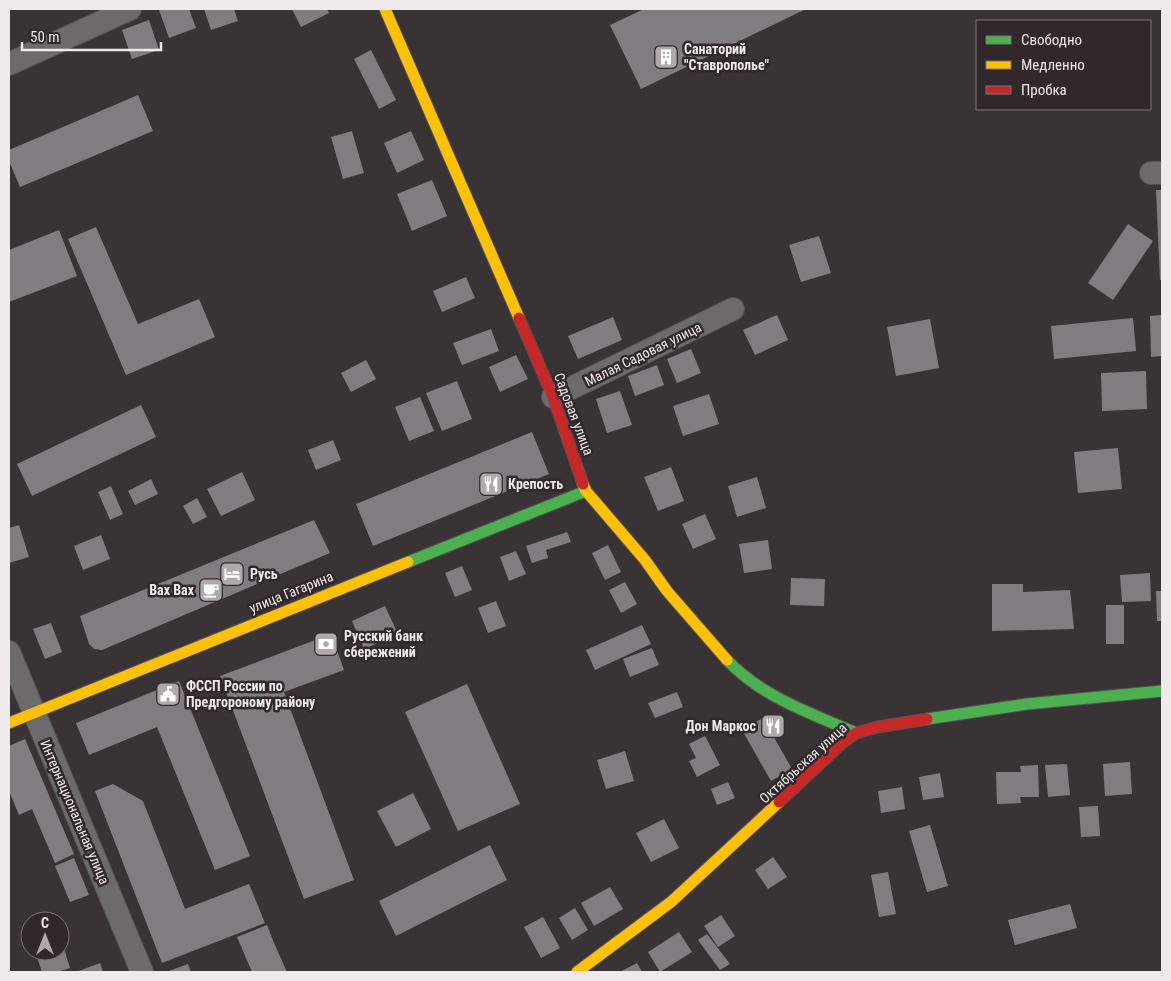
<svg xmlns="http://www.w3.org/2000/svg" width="1171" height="981" viewBox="0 0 1171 981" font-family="'Roboto Condensed',sans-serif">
<rect width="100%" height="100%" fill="#393336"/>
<!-- building -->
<g fill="#817c7f">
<polygon points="161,9 189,9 196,28 169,38 159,10"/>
<polygon points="204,9 234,9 238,21 211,30"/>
<polygon points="292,9 327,9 329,13 301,27"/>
<polygon points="644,9 806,9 641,89 610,25"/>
<polygon points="149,20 159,50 132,59 122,30"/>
<polygon points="371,50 396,100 379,109 354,59"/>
<polygon points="138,95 153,131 20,187 9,161 9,150"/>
<polygon points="352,131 364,173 343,179 331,137"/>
<polygon points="411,131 424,160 397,173 384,143"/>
<polygon points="432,180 447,216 412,231 397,194"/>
<polygon points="1156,190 1162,190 1162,280 1160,280"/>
<polygon points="1128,224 1153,241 1113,300 1088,283"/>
<polygon points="96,227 138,324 199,299 215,337 126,375 68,239"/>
<polygon points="59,230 77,276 9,302 9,250"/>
<polygon points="819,236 831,273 801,282 789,245"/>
<polygon points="466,277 475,298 442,312 433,291"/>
<polygon points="777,315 788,340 755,355 743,330"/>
<polygon points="1162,315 1162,356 1151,357 1150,316"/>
<polygon points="613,317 622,340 578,359 568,336"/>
<polygon points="1133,318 1136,351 1054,359 1051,326"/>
<polygon points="930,319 939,368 896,376 887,327"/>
<polygon points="491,329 499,351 462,365 453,343"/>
<polygon points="691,349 701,373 677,383 667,359"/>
<polygon points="516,355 528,379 500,392 489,367"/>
<polygon points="366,360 376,379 351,392 341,373"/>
<polygon points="657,365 664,385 635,396 628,376"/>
<polygon points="1146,371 1147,409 1102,411 1101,373"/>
<polygon points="457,381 472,419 442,431 426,393"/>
<polygon points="620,391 632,425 607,433 596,399"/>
<polygon points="709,394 719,424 683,436 673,406"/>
<polygon points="420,397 434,431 409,441 395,407"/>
<polygon points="141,405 156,437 32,496 17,464"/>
<polygon points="532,432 549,474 373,546 356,504"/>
<polygon points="333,440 341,460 316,470 308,450"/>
<polygon points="1118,448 1122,489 1078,493 1074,452"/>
<polygon points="671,467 684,501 658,511 644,477"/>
<polygon points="242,472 255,500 221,516 207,489"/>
<polygon points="757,477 766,508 737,517 728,486"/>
<polygon points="151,479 158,494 135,505 128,491"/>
<polygon points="111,486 123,514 110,520 98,492"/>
<polygon points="197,498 207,517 193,524 183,506"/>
<polygon points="705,514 716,539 693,549 682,524"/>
<polygon points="314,520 330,553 102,650 94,649 89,644 80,616"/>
<polygon points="19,525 29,557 9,563 9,528"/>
<polygon points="567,532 571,542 546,550 548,558 532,563 526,546"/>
<polygon points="101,535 110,559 83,570 74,546"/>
<polygon points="768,540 772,569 744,573 739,544"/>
<polygon points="608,545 621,572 605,580 592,553"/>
<polygon points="516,551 526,574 509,581 500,557"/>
<polygon points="462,566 472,590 455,597 445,573"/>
<polygon points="1150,573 1151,601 1122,602 1120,575"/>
<polygon points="791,578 825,579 824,606 790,605"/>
<polygon points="625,582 637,604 621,613 609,590"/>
<polygon points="992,584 1023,584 1023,592 1070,590 1074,629 992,631"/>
<polygon points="1156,591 1162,591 1162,621 1157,621"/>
<polygon points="496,601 506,626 488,633 478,608"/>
<rect x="1106" y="605" width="18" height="39"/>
<polygon points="385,606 398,634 364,649 352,621"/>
<polygon points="51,623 62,652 45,659 33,629"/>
<polygon points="642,625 651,644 595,670 586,650"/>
<polygon points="331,634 344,670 284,692 354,880 304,899 220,676"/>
<polygon points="652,648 659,665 630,677 623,659"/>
<polygon points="179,681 250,856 215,870 157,727 89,755 76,723"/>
<polygon points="467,684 520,804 458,831 405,712"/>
<polygon points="677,692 683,707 655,718 648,703"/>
<polygon points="763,718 792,769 771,781 742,730"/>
<polygon points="705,736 720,765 697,777 689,761 696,758 689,744"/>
<polygon points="25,739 74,854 55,863 32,809 19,815 9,791 9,746"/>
<polygon points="625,751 634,781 606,789 597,760"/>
<polygon points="1130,762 1132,794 1105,796 1103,764"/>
<polygon points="1067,764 1070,795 1048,797 1045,765"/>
<polygon points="1038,765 1039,797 1020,797 1021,803 997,804 996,772 1021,772 1020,766"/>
<polygon points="940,773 944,797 923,800 919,777"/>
<polygon points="728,782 735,798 717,805 711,789"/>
<polygon points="113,784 143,801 185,909 249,884 265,923 162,963 95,791"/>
<polygon points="902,787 905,809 881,813 878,791"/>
<polygon points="413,793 431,829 396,847 377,811"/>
<polygon points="1098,806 1100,836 1081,837 1079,807"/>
<polygon points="664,819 679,848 651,862 636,833"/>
<polygon points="930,825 948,886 927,892 909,831"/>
<polygon points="490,845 507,880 396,936 379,901"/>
<polygon points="773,857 787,877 768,889 755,870"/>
<polygon points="74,858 89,895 70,902 55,866"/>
<polygon points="888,872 896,914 879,917 871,875"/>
<polygon points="610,887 623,909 594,926 581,903"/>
<polygon points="1070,904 1077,928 1015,945 1008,920"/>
<polygon points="575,908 588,930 572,940 559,918"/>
<polygon points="721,915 735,936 718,947 704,926"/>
<polygon points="543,917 560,948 541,958 524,927"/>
<polygon points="267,925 274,943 287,972 252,972 237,937"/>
<polygon points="679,932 692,952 660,972 648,952"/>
<polygon points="707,934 730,964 720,970 698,940"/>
<polygon points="62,942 70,968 57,972 42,972 35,951 60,951 60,943"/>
<polygon points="100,963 103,972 76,972"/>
<polygon points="637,963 642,972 620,972"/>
<polygon points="188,964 191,972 166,972"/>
</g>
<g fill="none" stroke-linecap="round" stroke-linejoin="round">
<!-- street casing -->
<g stroke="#555153" stroke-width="24">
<g id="street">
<polyline points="9,64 130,9"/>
<polyline points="1151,173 1162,173"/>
<polyline points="553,397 733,309"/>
<polyline points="9,652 142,972"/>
</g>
</g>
<!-- fast casing -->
<g stroke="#555153" stroke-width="13">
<g id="fast">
<polyline points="408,562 586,491"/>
<path d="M727,660c35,37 83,53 129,73"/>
<polyline points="927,719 1027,704 1162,691"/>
</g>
</g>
<!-- slow casing -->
<g stroke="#555153" stroke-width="13">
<g id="slow">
<polyline points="385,9 519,318"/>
<polyline points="583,484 586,491 645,560 667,591 727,660"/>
<polyline points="9,723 408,562"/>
<polyline points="577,972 671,902 779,802"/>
</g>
</g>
<!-- jam casing -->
<g stroke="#555153" stroke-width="13">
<g id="jam">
<polyline points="519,318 553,397 583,484"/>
<polyline points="779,802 842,743 856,733 878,727 927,719"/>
</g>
</g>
<!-- street -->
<use href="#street" stroke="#6c6a6b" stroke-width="22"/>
<!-- fast -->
<use href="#fast" stroke="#4caf50" stroke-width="11"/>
<!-- slow -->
<use href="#slow" stroke="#ffc107" stroke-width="11"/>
<!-- jam -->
<use href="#jam" stroke="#c62828" stroke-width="11"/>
</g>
<!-- icons -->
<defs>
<g id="building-square" transform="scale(1.25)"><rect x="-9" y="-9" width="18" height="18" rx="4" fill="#afa9ac" stroke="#31282c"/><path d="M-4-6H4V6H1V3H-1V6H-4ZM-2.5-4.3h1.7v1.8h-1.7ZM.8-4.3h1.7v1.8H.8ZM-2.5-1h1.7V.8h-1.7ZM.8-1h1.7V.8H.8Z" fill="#fff"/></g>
<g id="restaurant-square" transform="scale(1.25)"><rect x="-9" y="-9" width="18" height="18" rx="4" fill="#afa9ac" stroke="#31282c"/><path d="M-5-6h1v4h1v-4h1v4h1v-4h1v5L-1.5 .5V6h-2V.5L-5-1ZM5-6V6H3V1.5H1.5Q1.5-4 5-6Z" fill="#fff"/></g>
<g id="hotel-square" transform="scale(1.25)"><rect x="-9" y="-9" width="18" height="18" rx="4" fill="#afa9ac" stroke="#31282c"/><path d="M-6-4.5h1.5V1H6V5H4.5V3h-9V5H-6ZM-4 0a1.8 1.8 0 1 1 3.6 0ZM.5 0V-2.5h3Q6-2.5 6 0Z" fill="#fff"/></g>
<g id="cafe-square" transform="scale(1.25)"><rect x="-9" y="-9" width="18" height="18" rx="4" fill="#afa9ac" stroke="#31282c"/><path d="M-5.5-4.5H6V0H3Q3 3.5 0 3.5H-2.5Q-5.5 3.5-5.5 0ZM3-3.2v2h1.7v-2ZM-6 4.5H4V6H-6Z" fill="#fff"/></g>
<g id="bank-square" transform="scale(1.25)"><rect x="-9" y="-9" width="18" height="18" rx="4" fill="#afa9ac" stroke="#31282c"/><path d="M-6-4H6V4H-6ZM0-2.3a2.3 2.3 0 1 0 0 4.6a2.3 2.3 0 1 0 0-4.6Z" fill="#fff"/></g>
<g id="civic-square" transform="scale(1.25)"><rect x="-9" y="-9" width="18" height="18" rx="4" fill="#afa9ac" stroke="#31282c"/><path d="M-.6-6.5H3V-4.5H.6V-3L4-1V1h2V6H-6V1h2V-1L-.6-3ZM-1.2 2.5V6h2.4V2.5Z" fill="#fff"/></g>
</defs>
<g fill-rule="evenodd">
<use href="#building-square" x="666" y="57"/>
<use href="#restaurant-square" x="491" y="484"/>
<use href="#hotel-square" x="232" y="574"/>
<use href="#cafe-square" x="211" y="590"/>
<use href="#bank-square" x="326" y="644"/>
<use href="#civic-square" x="168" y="694"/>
<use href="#restaurant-square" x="773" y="726"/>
</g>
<g text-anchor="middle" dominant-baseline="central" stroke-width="5" stroke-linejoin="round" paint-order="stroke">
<!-- poi labels -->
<g font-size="14" font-weight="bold" fill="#efe9ec" stroke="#31282c" text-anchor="start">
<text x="684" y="49">Санаторий<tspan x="684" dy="16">"Ставрополье"</tspan></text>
<text x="508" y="484">Крепость</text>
<text x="250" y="574">Русь</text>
<text x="194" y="590" text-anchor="end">Вах Вах</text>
<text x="344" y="636">Русский банк<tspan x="344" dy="16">сбережений</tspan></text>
<text x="186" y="686">ФССП России по<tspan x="186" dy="16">Предгороному району</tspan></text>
<text x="756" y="726" text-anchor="end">Дон Маркос</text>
</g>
<!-- street labels -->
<g font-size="14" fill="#efe9ec" stroke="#31282c">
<text transform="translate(643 354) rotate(-26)">Малая Садовая улица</text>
<text transform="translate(574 414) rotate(69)">Садовая улица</text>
<text transform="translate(291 592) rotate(-22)">улица Гагарина</text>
<text transform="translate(803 763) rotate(-42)">Октябрьская улица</text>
<text transform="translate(75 812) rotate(67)">Интернациональная улица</text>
</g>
</g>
<!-- border -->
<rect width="1171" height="981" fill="none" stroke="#efe9ec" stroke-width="20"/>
<!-- legend -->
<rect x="976" y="20" width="175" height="90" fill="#31282c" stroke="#7d7579"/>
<rect x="986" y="36" width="25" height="8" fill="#4caf50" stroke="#7d7579"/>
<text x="1021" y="45" font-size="15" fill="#efe9ec">Свободно</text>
<rect x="986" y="61" width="25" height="8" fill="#ffc107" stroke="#7d7579"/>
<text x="1021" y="70" font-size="15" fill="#efe9ec">Медленно</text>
<rect x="986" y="86" width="25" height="8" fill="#c62828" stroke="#7d7579"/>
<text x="1021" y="95" font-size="15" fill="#efe9ec">Пробка</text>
<!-- north arrow -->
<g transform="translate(45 936)"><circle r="24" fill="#31282c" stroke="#7d7579"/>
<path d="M0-4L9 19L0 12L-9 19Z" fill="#afa9ac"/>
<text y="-8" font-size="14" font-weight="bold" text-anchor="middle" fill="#efe9ec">С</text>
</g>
<!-- scale -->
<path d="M22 42v8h139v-8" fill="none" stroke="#efe9ec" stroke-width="2.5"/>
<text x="30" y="42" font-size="15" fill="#efe9ec" stroke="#31282c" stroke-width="4" paint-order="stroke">50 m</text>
</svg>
